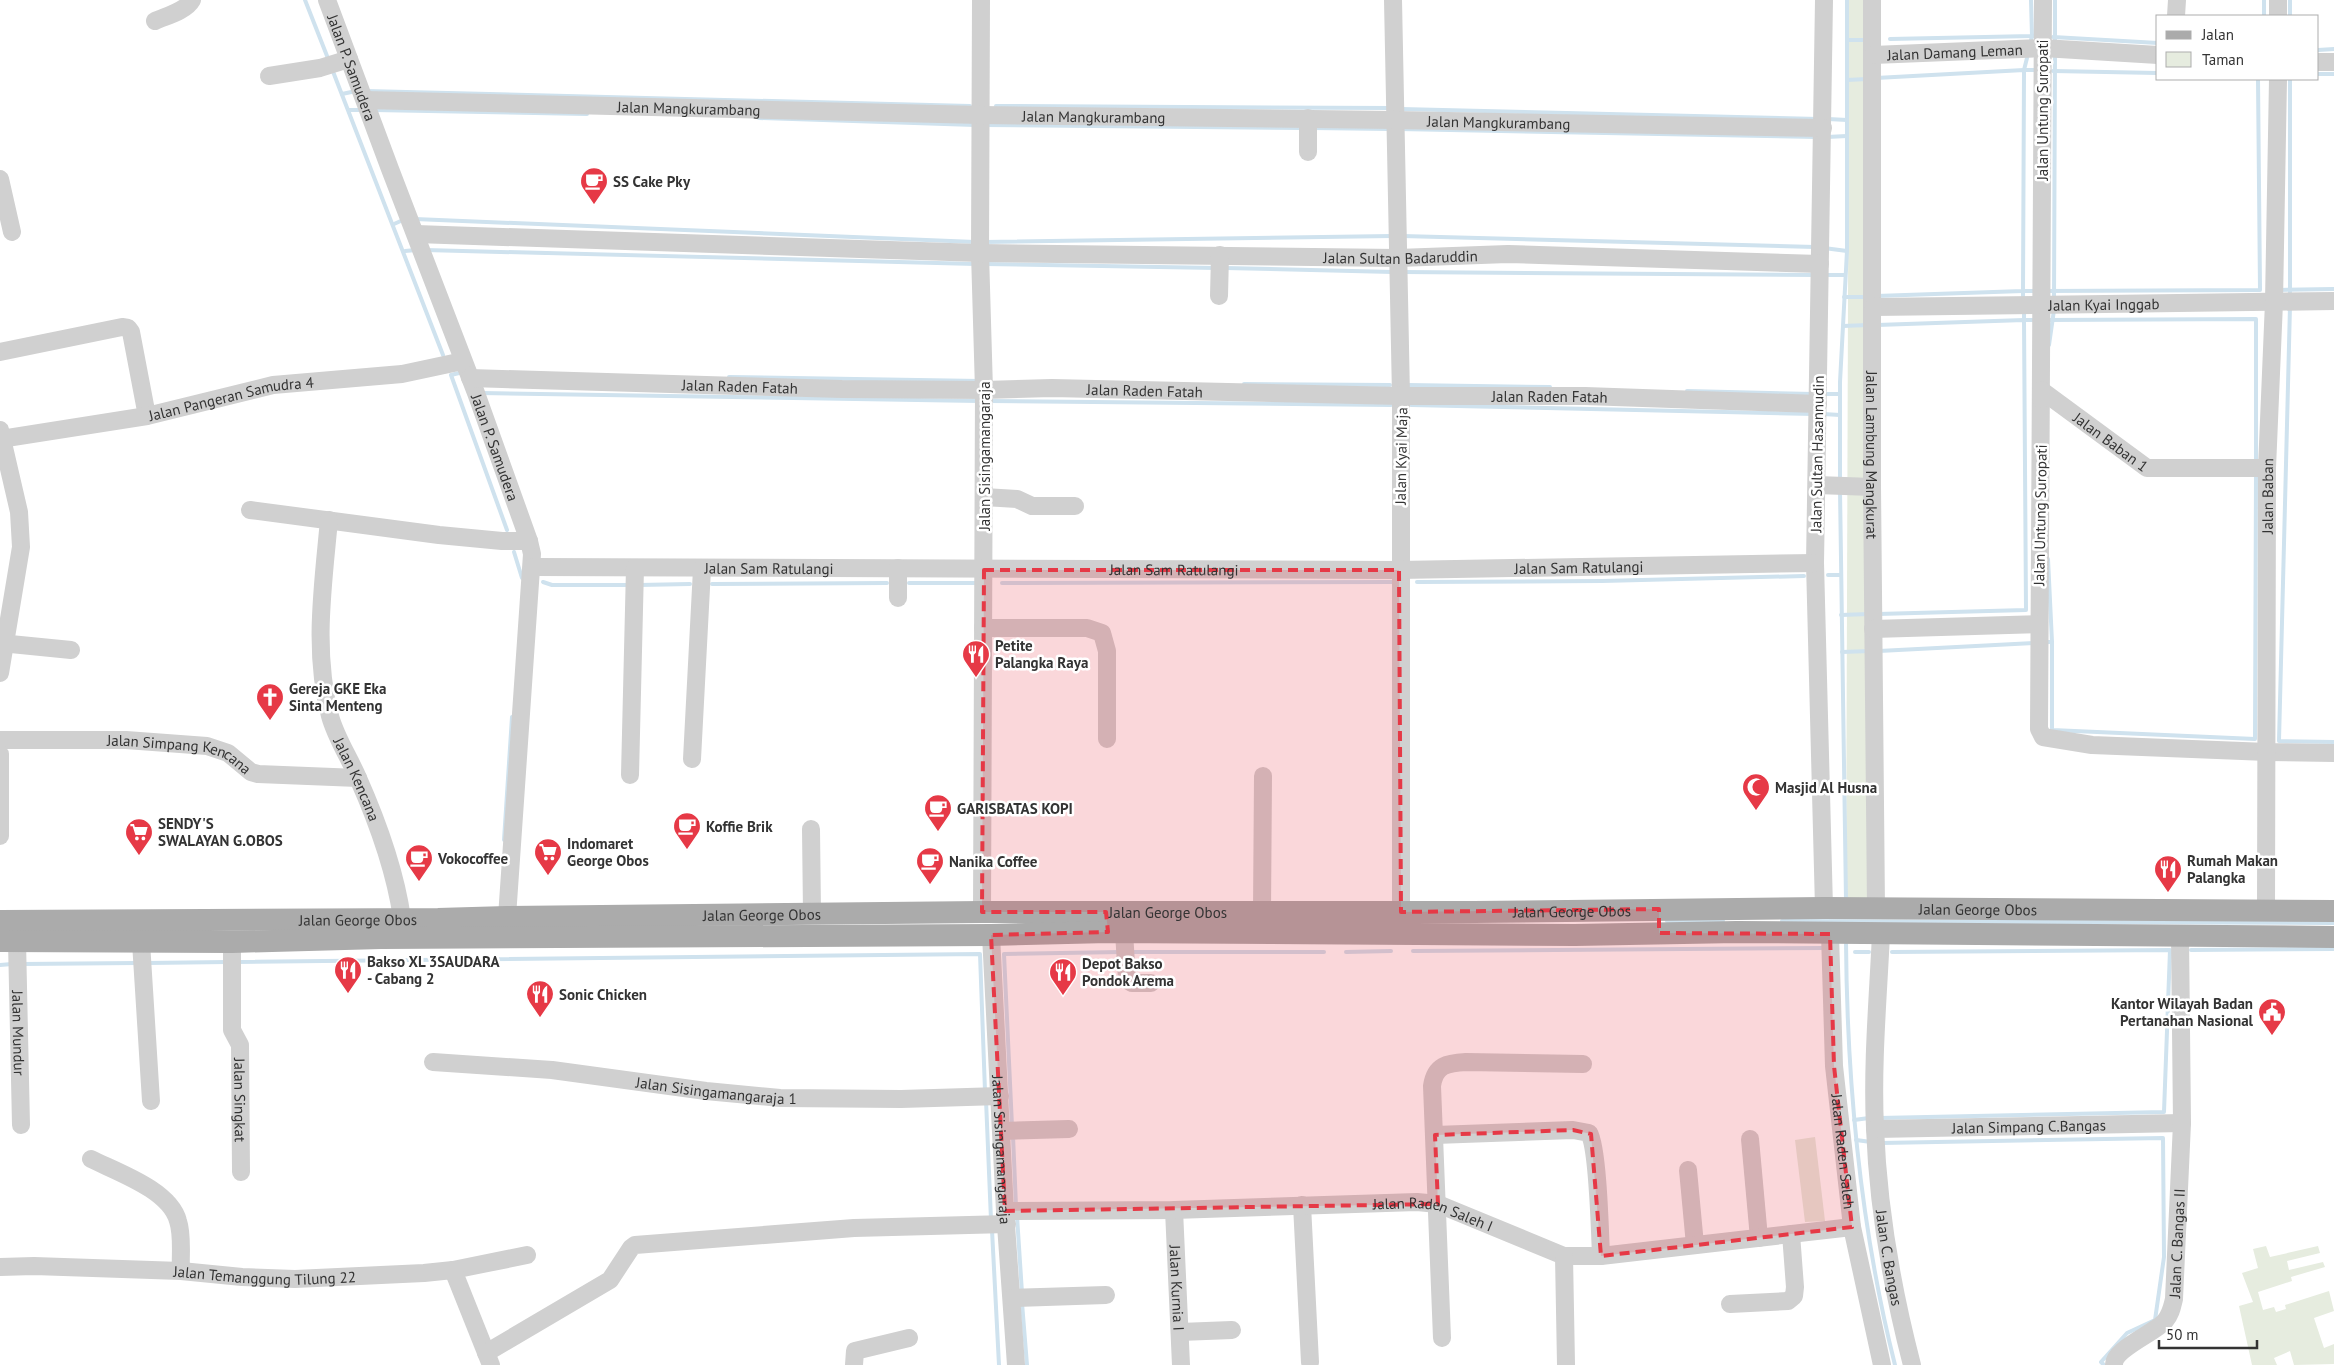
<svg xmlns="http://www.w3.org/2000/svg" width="2334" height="1365" viewBox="0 0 2334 1365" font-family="'PT Sans',sans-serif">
<rect width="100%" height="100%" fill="#fff"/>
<!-- green -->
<g fill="#e6ecdf">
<polygon points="1849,0 1869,0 1870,899 1846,901"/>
<polygon points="1815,1137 1825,1221 1805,1222 1795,1140"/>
<polygon points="2266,1246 2270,1257 2318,1246 2320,1253 2287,1261 2289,1270 2323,1262 2325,1267 2291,1277 2292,1281 2258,1292 2263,1310 2274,1307 2276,1312 2286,1309 2285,1305 2329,1291 2334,1311 2314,1318 2324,1348 2334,1344 2334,1364 2294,1365 2290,1351 2274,1358 2277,1365 2252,1365 2239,1306 2253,1302 2242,1273 2258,1268 2253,1249"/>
</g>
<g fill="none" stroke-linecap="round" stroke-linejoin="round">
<!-- stream -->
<g stroke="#cfe2ee" stroke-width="4">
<polyline points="305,0 329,61"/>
<polyline points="2264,0 2264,16"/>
<polyline points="2290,0 2290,16"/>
<polyline points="2053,37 2158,43"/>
<polyline points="1890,39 2032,36 2031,0"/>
<polyline points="1847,40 1867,40"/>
<polyline points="2055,43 2055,0"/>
<polyline points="2030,44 2032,36 2038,36"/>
<polyline points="2318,50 2334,49"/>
<polyline points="2028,54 2024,70 2038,70"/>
<polyline points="332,69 443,355"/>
<polyline points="2053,71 2158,73"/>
<polyline points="2318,74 2334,74"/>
<polyline points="2290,79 2290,296"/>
<polyline points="1847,80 1867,79"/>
<polyline points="365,91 970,106"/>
<polyline points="342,94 356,91"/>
<polyline points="996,106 1391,108"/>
<polyline points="1401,109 1819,119"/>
<polyline points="349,110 362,110"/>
<polyline points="374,110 587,114"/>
<polyline points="759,118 975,125"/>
<polyline points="1828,119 1847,120"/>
<polyline points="984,125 1302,128"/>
<polyline points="1312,128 1390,129"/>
<polyline points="1399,129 1817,137"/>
<polyline points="1827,137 1847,136"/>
<polyline points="415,219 975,242"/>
<polyline points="394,224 403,220"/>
<polyline points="1402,236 1815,247"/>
<polyline points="985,242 1392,236"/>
<polyline points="1824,248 1847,251"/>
<polyline points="425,250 976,264"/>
<polyline points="405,251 416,250"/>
<polyline points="985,264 1216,268"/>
<polyline points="1225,268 1393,272"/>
<polyline points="1403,272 1816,275"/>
<polyline points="1825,275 1845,275"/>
<polyline points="2279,290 2334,289"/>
<polyline points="2045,291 2260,290 2258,79"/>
<polyline points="1876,296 2023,291 2024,70 1876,78"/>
<polyline points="1844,297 1867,297"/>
<polyline points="2023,300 2023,291 2036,291"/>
<polyline points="2054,300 2055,52"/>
<polyline points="2290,306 2279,741 2334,742"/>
<polyline points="2024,310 2024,320 2038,320"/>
<polyline points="2047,320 2256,319 2256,463"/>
<polyline points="1877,325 2024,320 2026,610 1878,614"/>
<polyline points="1843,326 1868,325"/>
<polyline points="2049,345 2054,310"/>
<polyline points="463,372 451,375 507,530"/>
<polyline points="729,377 980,381"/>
<polyline points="1244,384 1390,385"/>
<polyline points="1407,385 1550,387"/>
<polyline points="1687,391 1813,394"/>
<polyline points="481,393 979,401"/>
<polyline points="1822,394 1839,394"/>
<polyline points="989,401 1391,405"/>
<polyline points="1411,405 1814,414"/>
<polyline points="1823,414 1840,415"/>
<polyline points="1840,480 1840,382 1847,251 1847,0"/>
<polyline points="1840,490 1846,900"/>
<polyline points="514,552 522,578"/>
<polyline points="2048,559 2052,642"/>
<polyline points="1828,575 1841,575"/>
<polyline points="543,582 552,585 630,585"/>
<polyline points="1417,582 1602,581 1804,576"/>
<polyline points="909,583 979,583"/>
<polyline points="1002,583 1396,582"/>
<polyline points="712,584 887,583"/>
<polyline points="639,585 690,584"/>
<polyline points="1841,615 1869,614"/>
<polyline points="2044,642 2052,642 2052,730 2255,739 2256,473"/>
<polyline points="1879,651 2035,643"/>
<polyline points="1842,652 1870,651"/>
<polyline points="504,840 512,717"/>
<polyline points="1667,921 1723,921"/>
<polyline points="1782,921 2334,923"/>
<path d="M1846,942c1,142 14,284 49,423"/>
<polyline points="2191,950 2334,949"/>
<polyline points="1413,951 1825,948"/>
<polyline points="1131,952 1324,952"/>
<polyline points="1346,952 1391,951"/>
<polyline points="1855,952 1869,952"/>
<polyline points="237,962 980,954 985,1091"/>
<polyline points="147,963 227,962"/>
<polyline points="22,964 137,963"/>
<polyline points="0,965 12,964"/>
<polyline points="986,1100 991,1220"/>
<polyline points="1879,1118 2164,1112 2170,950 1892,952"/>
<polyline points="1854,1120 1869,1118"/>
<polyline points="1012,1126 1004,954 1121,952"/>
<polyline points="1013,1136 1016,1206"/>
<polyline points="1856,1140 1871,1142"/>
<polyline points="1881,1143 2163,1138 2164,1257 2155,1320 2127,1333 2101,1362 2104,1365"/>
<polyline points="1017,1216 1022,1293"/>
<polyline points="992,1230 999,1365"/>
<polyline points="1022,1303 1027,1365"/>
</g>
<!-- minor -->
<g stroke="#d0d0d0" stroke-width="18">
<path id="s1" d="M327,0l63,169 86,224 53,148 3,13 -25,363"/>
<polyline points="981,0 980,253 984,390 982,912"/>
<polyline points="1393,0 1401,396 1401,912"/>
<polyline points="1824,0 1815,563 1824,908"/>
<path id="s2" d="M1872,0v487l4,422"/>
<polyline points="2043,0 2039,729 2043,737 2092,745 2267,752 2334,753"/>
<polyline points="2176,16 2177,0"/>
<polyline points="2278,16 2278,0"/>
<path d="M155,21c11,-5 31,-10 37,-21"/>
<path id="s3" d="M1873,55l170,-7 115,7"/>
<polyline points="2318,62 2334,62"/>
<polyline points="269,76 320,68 349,59"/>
<path id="s4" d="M365,100l616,15 414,5 428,8"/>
<polyline points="1308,152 1308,118"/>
<polyline points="0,179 12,232"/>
<path id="s5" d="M416,234l564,19 418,5 110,-4 312,10"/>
<polyline points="1219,296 1220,255"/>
<path id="s6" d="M1873,307l461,-6"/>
<polyline points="0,352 122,327 128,328 131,332 147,416"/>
<path id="s7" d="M470,378l372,11 142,1 68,-2 349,8h184l233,8"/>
<path id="s8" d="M2041,399v-9l106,78h120"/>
<polyline points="0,430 19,512 21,547 0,673"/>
<path id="s9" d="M0,439l147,-23 126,-31 129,-11 61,-13"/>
<polyline points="1817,485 1872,487"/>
<polyline points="984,497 1017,499 1032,506 1075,506"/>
<polyline points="250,510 439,535 502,541 529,541"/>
<path id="s10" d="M329,520c-6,66 -16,131 1,196 6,22 19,41 28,62 20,45 37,92 44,140"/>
<path id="s11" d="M533,567l866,3 416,-7"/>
<polyline points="898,568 898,598"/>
<polyline points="983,628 1087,628 1102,633 1107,651 1107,739"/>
<polyline points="1873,629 2039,624"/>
<polyline points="0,643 71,650"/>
<path id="s12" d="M0,740h126l81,6 21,7 23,19 7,2 100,4"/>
<polyline points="0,754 0,836"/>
<polyline points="692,759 702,569"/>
<polyline points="630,775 635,568"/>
<polyline points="811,829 812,914"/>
<polyline points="1262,911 1263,776"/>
<path id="s13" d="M2266,912l1,-444 7,-166 4,-223"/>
<polyline points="1124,932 1127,980 1132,983 1151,983"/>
<path id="s14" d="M1830,934l4,132 18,161 30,138"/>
<path id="s15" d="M1881,934c-3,65 -9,130 -6,194 3,80 17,160 37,237"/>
<path id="s16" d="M991,935l14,276 11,154"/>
<path id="s17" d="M17,941l4,184"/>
<polyline points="141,942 151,1101"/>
<path id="s18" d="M232,942v88l8,15 1,127"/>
<path id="s19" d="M433,1062l119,8 154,21 74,7 121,1 99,-3"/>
<path id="s20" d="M1875,1129l307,-6"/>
<polyline points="1002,1131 1069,1129"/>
<path d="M1435,1135l138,-5 16,3c9,15 11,101 12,123"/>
<polyline points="1750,1139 1759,1238"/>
<path d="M91,1159c26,13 79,31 87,62 5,15 2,34 3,50"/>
<polyline points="1688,1170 1695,1245"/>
<polyline points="1302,1205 1310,1362"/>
<path id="s21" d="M1174,1210l7,155"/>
<path id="s22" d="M1005,1211l169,-1 243,-8 21,2 126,52h37l251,-29"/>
<polyline points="1564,1256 1566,1364"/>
<path id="s23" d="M0,1267l34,-1 147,5 61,6 53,2 129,-6 29,-3 74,-15"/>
<polyline points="453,1270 491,1365"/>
<polyline points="1012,1298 1106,1295"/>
<polyline points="1730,1304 1788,1301 1794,1296 1795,1287 1791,1234"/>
<polyline points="1180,1332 1232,1330"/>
<path d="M1442,1338l-10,-252c3,-21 15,-23 34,-24l117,2"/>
<polyline points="486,1353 610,1280 631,1248 635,1245 854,1228 1007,1224"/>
<polyline points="854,1365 855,1351 909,1338"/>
<path id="s24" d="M2114,1365c-1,-16 41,-32 51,-44 6,-7 7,-14 9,-22l8,-176 -2,-187"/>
</g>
<!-- major -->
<g stroke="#ababab" stroke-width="22">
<path id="s25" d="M0,921l438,-2 69,-2 475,-5h492l350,-4 510,3"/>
<polyline points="0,941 232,942 381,938 991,935 1108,932 1575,935 1737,932 2334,937"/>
</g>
</g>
<!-- marked area -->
<path fill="#e63946" fill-opacity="0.2" stroke="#e63946" stroke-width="4" stroke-dasharray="10 6" stroke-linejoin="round" d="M984,570h415l2,342 258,-3v24l171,1 4,132 18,161 -251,29 -10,-122 -18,-4 -138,5 3,69 -433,7 -14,-276 117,-3 -2,-20h-124z"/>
<!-- icons -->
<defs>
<g id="cafe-pin" transform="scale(1.4375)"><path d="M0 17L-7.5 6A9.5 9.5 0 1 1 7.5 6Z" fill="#e63946" stroke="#fff"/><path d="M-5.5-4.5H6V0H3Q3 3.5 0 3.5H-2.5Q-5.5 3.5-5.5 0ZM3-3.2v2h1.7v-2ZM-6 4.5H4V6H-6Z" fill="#fff"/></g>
<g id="restaurant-pin" transform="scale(1.4375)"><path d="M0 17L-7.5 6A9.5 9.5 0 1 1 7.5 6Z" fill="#e63946" stroke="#fff"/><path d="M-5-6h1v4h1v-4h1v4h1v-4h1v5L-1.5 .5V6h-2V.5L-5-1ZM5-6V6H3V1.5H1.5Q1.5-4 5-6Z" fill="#fff"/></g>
<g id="church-pin" transform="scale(1.4375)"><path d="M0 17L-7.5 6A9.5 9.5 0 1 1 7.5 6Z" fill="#e63946" stroke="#fff"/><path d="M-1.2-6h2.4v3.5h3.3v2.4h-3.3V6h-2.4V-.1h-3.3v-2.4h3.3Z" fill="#fff"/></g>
<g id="mosque-pin" transform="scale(1.4375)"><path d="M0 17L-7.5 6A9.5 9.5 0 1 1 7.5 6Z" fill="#e63946" stroke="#fff"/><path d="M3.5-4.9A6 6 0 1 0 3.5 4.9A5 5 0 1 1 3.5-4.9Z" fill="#fff"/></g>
<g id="supermarket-pin" transform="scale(1.4375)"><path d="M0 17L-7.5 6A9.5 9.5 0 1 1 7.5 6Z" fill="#e63946" stroke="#fff"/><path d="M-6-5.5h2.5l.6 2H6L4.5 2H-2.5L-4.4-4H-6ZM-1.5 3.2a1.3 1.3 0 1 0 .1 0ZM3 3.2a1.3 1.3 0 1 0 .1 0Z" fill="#fff"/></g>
<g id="civic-pin" transform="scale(1.4375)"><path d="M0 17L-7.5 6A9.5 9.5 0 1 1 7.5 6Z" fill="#e63946" stroke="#fff"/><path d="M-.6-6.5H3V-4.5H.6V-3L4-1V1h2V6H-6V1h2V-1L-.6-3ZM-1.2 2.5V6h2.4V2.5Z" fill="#fff"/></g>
</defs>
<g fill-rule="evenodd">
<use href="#cafe-pin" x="594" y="181"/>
<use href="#restaurant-pin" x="976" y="654"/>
<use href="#church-pin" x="270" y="697"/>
<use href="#mosque-pin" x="1756" y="787"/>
<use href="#cafe-pin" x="938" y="808"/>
<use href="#cafe-pin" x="687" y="826"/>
<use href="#supermarket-pin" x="139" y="832"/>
<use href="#supermarket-pin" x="548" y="852"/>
<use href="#cafe-pin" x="419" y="858"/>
<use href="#cafe-pin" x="930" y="861"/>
<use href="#restaurant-pin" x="2168" y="869"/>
<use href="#restaurant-pin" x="348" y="970"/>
<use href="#restaurant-pin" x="1063" y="972"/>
<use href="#restaurant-pin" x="540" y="994"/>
<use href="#civic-pin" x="2272" y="1012"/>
</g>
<g text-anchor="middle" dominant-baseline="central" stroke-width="5" stroke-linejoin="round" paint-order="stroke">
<!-- street labels -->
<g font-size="15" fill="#333" stroke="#fff">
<text stroke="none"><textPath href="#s3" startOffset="82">Jalan Damang Leman</textPath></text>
<text stroke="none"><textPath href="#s1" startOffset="72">Jalan P. Samudera</textPath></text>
<text stroke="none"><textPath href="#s4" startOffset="324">Jalan Mangkurambang</textPath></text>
<text transform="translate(2042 110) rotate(-90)">Jalan Untung Suropati</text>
<text stroke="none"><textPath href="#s4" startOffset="729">Jalan Mangkurambang</textPath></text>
<text stroke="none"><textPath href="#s4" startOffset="1134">Jalan Mangkurambang</textPath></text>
<text stroke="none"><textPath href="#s5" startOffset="985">Jalan Sultan Badaruddin</textPath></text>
<text stroke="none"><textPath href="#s6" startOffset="231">Jalan Kyai Inggab</textPath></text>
<text stroke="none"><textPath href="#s7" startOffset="270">Jalan Raden Fatah</textPath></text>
<text stroke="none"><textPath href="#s7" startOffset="675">Jalan Raden Fatah</textPath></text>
<text stroke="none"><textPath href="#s7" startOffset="1080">Jalan Raden Fatah</textPath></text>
<text stroke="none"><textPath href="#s9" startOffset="235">Jalan Pangeran Samudra 4</textPath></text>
<text stroke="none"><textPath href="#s8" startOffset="96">Jalan Baban 1</textPath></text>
<text stroke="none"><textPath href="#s1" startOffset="478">Jalan P. Samudera</textPath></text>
<text transform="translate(1817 454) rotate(-89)">Jalan Sultan Hasannudin</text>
<text stroke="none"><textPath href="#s2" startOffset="455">Jalan Lambung Mangkurat</textPath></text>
<text transform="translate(984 456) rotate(-90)">Jalan Sisingamangaraja</text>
<text transform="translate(1401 456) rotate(-89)">Jalan Kyai Maja</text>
<text stroke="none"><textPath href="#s13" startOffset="416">Jalan Baban</textPath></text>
<text transform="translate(2040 515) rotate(-89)">Jalan Untung Suropati</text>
<text stroke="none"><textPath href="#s11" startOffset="1046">Jalan Sam Ratulangi</textPath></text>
<text stroke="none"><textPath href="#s11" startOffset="236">Jalan Sam Ratulangi</textPath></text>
<text stroke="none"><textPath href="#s11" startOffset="641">Jalan Sam Ratulangi</textPath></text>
<text stroke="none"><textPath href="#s12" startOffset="182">Jalan Simpang Kencana</textPath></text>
<text stroke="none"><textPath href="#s10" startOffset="266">Jalan Kencana</textPath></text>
<text stroke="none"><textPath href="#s25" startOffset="1572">Jalan George Obos</textPath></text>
<text stroke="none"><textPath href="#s25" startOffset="1978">Jalan George Obos</textPath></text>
<text stroke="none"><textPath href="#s25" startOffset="1168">Jalan George Obos</textPath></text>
<text stroke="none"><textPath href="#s25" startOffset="762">Jalan George Obos</textPath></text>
<text stroke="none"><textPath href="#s25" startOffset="358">Jalan George Obos</textPath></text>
<text stroke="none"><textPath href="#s17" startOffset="92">Jalan Mundur</textPath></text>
<text stroke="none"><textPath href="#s19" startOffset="285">Jalan Sisingamangaraja 1</textPath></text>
<text stroke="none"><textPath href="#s18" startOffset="160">Jalan Singkat</textPath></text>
<text stroke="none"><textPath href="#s20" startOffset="154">Jalan Simpang C.Bangas</textPath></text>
<text stroke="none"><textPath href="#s16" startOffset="215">Jalan Sisingamangaraja</textPath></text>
<text stroke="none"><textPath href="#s14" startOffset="218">Jalan Raden Saleh</textPath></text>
<text stroke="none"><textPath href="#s22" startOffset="430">Jalan Raden Saleh I</textPath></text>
<text stroke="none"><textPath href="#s24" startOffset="149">Jalan C. Bangas II</textPath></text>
<text stroke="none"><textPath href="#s15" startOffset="325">Jalan C. Bangas</textPath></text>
<text stroke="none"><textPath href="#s23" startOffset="265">Jalan Temanggung Tilung 22</textPath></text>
<text stroke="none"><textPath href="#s21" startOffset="78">Jalan Kurnia I</textPath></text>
</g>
<!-- poi labels -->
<g font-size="15" font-weight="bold" fill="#333" stroke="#fff" text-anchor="start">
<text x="613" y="181">SS Cake Pky</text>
<text x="995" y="645">Petite<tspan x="995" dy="17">Palangka Raya</tspan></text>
<text x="289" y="688">Gereja GKE Eka<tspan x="289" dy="17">Sinta Menteng</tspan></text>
<text x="1775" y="787">Masjid Al Husna</text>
<text x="957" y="808">GARISBATAS KOPI</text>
<text x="158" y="823">SENDY'S<tspan x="158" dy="17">SWALAYAN G.OBOS</tspan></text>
<text x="706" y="826">Koffie Brik</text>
<text x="567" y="843">Indomaret<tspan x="567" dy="17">George Obos</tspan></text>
<text x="438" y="858">Vokocoffee</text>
<text x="2187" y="860">Rumah Makan<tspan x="2187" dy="17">Palangka</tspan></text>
<text x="949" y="861">Nanika Coffee</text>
<text x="367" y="961">Bakso XL 3SAUDARA<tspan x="367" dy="17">- Cabang 2</tspan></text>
<text x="1082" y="963">Depot Bakso<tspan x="1082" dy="17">Pondok Arema</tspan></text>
<text x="559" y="994">Sonic Chicken</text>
<text x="2253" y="1003" text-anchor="end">Kantor Wilayah Badan<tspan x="2253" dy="17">Pertanahan Nasional</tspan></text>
</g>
</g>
<!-- legend -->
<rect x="2156" y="15" width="162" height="65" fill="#ffffff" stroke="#adadad"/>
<rect x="2166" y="31" width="25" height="8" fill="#ababab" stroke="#adadad"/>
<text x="2202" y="40" font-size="15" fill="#333333">Jalan</text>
<rect x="2166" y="52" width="25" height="15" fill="#e6ecdf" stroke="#adadad"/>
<text x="2202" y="65" font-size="15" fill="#333333">Taman</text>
<!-- scale -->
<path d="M2159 1340v8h98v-8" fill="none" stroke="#333333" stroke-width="2.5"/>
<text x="2166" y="1340" font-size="15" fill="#333333" stroke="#ffffff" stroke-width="4" paint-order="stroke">50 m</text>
</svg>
